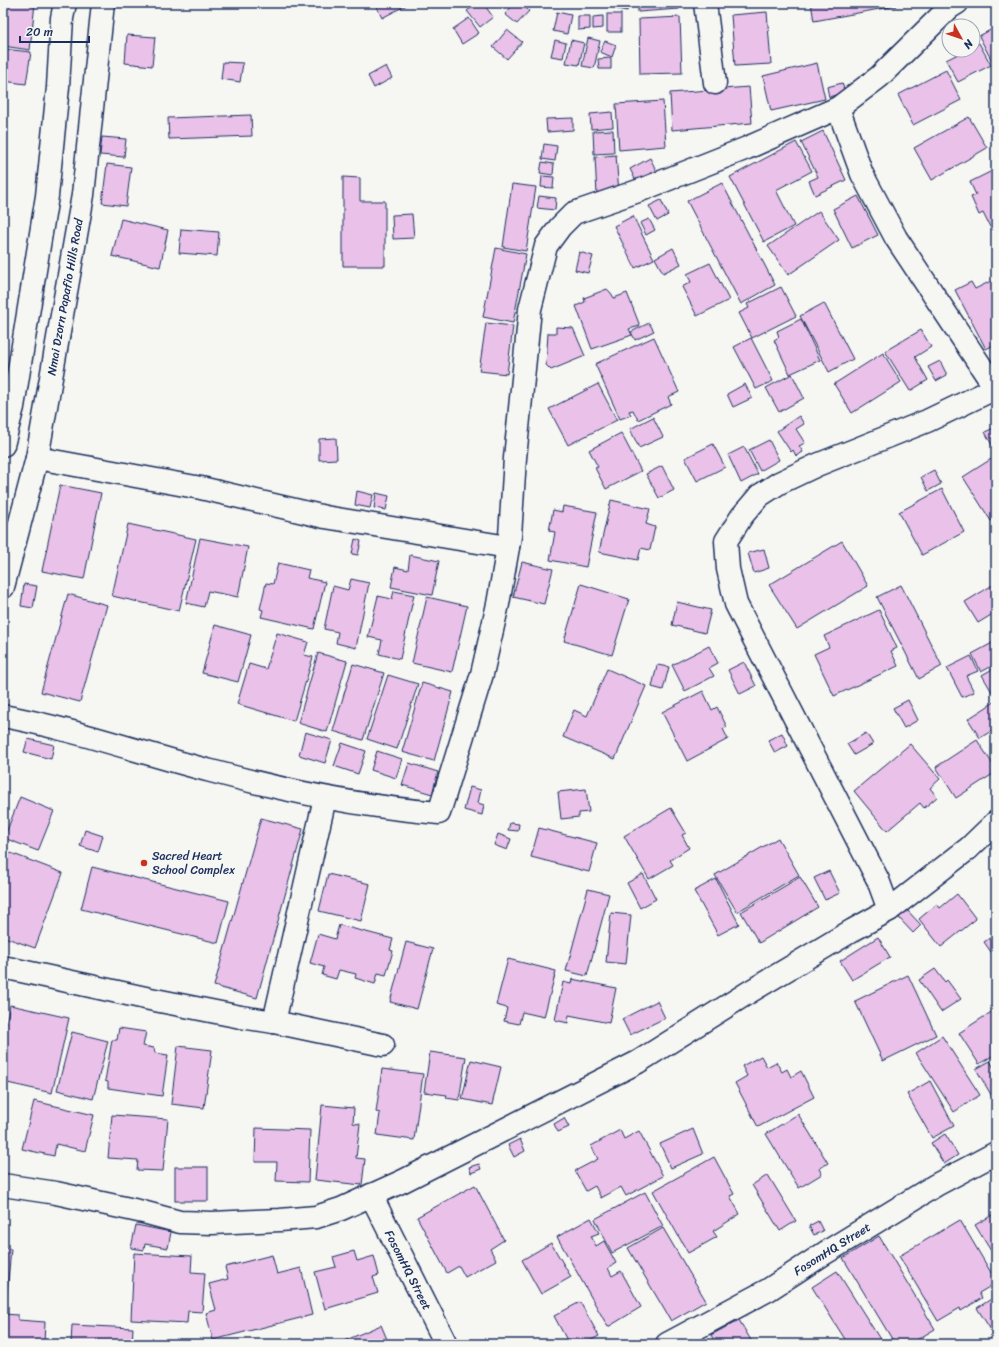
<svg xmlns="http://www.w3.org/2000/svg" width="999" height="1347" viewBox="0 0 999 1347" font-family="Sriracha,sans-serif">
<rect width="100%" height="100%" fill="#f6f6f2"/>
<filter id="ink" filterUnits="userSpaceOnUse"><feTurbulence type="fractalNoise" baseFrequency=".025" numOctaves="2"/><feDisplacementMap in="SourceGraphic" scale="8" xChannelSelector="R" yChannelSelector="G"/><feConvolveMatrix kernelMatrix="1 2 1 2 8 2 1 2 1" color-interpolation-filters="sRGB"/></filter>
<g filter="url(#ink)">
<!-- building -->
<g fill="#e9c1e9" stroke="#1b2f5e">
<polygon points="6,3 35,3 30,50 3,46 3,28"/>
<polygon points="375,3 410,3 382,18"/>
<polygon points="478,3 483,3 493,17 480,27 467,11"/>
<polygon points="515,3 521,3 529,11 517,24 505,14"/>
<polygon points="596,3 615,3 614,8 595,4"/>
<polygon points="618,3 629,3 627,11 617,9"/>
<polygon points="638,3 678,3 679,9 638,12"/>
<polygon points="736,3 764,3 764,5 736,7"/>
<polygon points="811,3 895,3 896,6 814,21"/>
<polygon points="557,12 571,15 567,34 553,31"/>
<polygon points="767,12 771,64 735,66 731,15"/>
<rect x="607" y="14" width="14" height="18"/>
<polygon points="578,16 590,16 590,29 578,30"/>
<polygon points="603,16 603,28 593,29 593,17"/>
<polygon points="680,17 682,73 640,74 639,19"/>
<polygon points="469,18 479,33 462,44 453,29"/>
<polygon points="996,27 996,63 994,65 979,36"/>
<polygon points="507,30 522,42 507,59 493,47"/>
<polygon points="127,35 155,37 152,66 125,63"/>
<polygon points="588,38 600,41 594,68 582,66"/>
<polygon points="555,40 566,43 563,58 551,56"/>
<polygon points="571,40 584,43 579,65 566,63"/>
<polygon points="605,41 616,45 612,57 600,52"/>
<polygon points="979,43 991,65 958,82 946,60 966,50 973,50 973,47"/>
<polygon points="3,49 31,52 26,84 3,81"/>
<polygon points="611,58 611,69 599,69 598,59"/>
<polygon points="223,62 243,63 240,82 221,79"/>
<polygon points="817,63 825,99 771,111 763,76"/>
<polygon points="386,66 392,78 374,88 368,76"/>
<polygon points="946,70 961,100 913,125 898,95"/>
<polygon points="842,83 845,92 829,97 827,87"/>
<polygon points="749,87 752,123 672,130 670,93"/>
<polygon points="663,101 666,146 619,150 616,104"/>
<polygon points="612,112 613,127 591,129 590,114"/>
<polygon points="251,115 252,136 169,139 168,118"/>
<polygon points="969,117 987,148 932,180 914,148"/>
<polygon points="573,118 573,130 547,132 546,119"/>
<polygon points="613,130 614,153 594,154 593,131"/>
<polygon points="823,131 846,180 815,195 809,181 818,177 801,142"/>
<polygon points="102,137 126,139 124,157 100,155"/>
<polygon points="796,142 812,171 776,190 794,226 764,242 730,177"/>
<polygon points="544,144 557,146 555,161 542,159"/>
<polygon points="616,155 619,193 597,195 595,157"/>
<polygon points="650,158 660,178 640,189 630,169"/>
<polygon points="542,162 554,164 553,175 540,173"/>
<polygon points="107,164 131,167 126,206 102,203"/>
<polygon points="996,169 996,224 990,227 983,213 979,215 971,197 976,195 970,182"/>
<polygon points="542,176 554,177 553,188 541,187"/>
<polygon points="343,177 360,178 360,201 385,201 385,266 343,266"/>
<polygon points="722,183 775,285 741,304 687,201"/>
<polygon points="512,184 536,187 526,251 503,247"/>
<polygon points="539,196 556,198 555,210 537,208"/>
<polygon points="858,196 878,235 852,248 833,209"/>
<polygon points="661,200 668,215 657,221 649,206"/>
<polygon points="819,211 839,240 788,275 768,246"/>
<polygon points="412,214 414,238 393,239 392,215"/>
<polygon points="633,216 654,259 635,268 614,226"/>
<polygon points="121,219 168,230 160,267 112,256"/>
<polygon points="649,219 655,230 646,235 640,223"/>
<polygon points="181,229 219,232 217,256 179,253"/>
<polygon points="496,248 526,254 513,323 483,317"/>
<polygon points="673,248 681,264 663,273 655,258"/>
<polygon points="579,252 593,256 588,273 575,270"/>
<polygon points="710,263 729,300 697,316 682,287 691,282 687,274"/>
<polygon points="991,281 996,289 996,344 986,349 955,290 971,282 975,289"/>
<polygon points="781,287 796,316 752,338 739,313 749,308 747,304"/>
<polygon points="607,289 611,293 614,298 627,293 640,326 629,329 632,335 592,349 576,306 585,302 584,298"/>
<polygon points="824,303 853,359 829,372 800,316"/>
<polygon points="801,319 820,360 790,374 774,340 779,337 777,331"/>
<polygon points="486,323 513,326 507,374 479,371"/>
<polygon points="649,323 654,331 635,340 631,332"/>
<polygon points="556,327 573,328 585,356 551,370 546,365 548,333 556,333"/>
<polygon points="921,330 931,347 915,357 928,380 910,391 885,351"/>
<polygon points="654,337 679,392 668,397 671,404 638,420 633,410 629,411 631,415 620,419 595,364"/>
<polygon points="751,338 773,381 756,389 734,347"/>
<polygon points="883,353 901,382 852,413 834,384"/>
<polygon points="940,361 947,375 936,381 928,367"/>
<polygon points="792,374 804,398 779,412 766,388"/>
<polygon points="598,384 617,420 568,445 549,409"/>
<polygon points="745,384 752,398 733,407 727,394"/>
<polygon points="799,416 804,424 796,429 805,443 799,446 803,452 796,456 793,450 791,452 777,431"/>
<polygon points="653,417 663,437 639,448 630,429"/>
<polygon points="996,427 996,445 993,447 985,432"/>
<polygon points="621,433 641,471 606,489 595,468 598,467 589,450"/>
<polygon points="336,438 337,459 319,460 319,439"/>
<polygon points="769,440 779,460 760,471 749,450"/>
<polygon points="713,444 725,467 697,481 685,458"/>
<polygon points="744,447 758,474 741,483 728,455"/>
<polygon points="996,456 996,518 991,521 963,477"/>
<polygon points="662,466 674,490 659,498 646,474"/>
<polygon points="934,470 941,484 928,491 921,477"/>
<polygon points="60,485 101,493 84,579 42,571"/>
<polygon points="942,489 964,532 922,555 899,512"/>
<polygon points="357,491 373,495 370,508 355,505"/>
<polygon points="376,493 389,496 386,510 374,508"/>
<polygon points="611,500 650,509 646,524 655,527 650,550 641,548 638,560 599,552"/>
<polygon points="563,506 597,512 586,567 550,560 555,532 549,531 553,510 562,512"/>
<polygon points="128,524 196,539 179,611 112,596"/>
<polygon points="200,538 248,547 238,597 208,591 204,607 186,603"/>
<polygon points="355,539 361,541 358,555 352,554"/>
<polygon points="842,541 868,586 797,629 769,585"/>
<polygon points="764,549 769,568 754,573 748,553"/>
<polygon points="410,555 439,561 432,595 391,587 395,567 408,570"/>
<polygon points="522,562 553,569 544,604 513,597"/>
<polygon points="278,563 309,570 307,578 325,582 314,629 261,617 263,610 260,609 266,583 273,584"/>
<polygon points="351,579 369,583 356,648 336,643 338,632 324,629 333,586 348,590"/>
<polygon points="996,583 996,612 978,623 965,602"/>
<polygon points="24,584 37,586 33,608 21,606"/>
<polygon points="581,584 629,599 612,655 564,641"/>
<polygon points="901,585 942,666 919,679 877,597"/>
<polygon points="394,591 414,595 400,659 379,654 382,640 368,637 378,596 392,599"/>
<polygon points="68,594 107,605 80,702 41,692"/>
<polygon points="427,597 467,606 452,672 412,663"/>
<polygon points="677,602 711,610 705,633 672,625"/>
<polygon points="879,610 897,648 891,651 898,666 834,696 814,654 829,647 824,636"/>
<polygon points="215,625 251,635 238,682 202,673"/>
<polygon points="277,633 308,642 304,655 313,657 294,721 237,704 249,664 266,669"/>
<polygon points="996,641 996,664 981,672 972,654"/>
<polygon points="709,646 718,663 709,668 714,676 685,691 672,665"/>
<polygon points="318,653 347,661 327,732 298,723"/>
<polygon points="971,656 978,671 966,676 974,692 962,697 947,668"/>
<polygon points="744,662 756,686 740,694 728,670"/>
<polygon points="353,664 384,673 363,740 333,731"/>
<polygon points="657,665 669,667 663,690 652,687"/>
<polygon points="996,667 996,690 992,692 982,675"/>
<polygon points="607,669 646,686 615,759 563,737 574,710 587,716"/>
<polygon points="388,675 418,684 397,749 367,739"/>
<polygon points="422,683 453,692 434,761 402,752"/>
<polygon points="703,691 712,710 717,707 727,727 723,729 728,739 687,761 662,712"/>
<polygon points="908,700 918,720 904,728 893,708"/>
<polygon points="996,701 996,728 980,738 968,719"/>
<polygon points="305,732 332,740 325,763 299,755"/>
<polygon points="782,733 788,746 775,753 768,740"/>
<polygon points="866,733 873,744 854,755 847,744"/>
<polygon points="28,739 54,745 51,759 24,752"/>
<polygon points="977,740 996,769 996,772 956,798 936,767"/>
<polygon points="342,743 366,751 358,774 334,766"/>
<polygon points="910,744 940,779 930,788 937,797 924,808 920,803 887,831 854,791"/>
<polygon points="377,751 402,759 396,778 371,770"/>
<polygon points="409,763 438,772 432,794 402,785"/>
<polygon points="470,787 481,790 478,803 484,805 482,815 464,810"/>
<polygon points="586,789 589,812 579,813 579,817 561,819 558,792"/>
<polygon points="20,797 54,811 38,851 4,838"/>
<polygon points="671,808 686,833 682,835 689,848 670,860 673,865 649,879 624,836"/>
<polygon points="261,818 303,829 257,998 214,986"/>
<polygon points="510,823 519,824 518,831 508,830"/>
<polygon points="539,828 597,843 589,872 531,857"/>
<polygon points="85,830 103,836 98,852 80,846"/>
<polygon points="498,834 511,839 507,850 494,845"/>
<polygon points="778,838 799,875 737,912 715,875"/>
<polygon points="3,850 63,873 35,948 4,937"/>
<polygon points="92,867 229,901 218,943 81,909"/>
<polygon points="829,871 840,893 825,900 814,878"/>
<polygon points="328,874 370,884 361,921 319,911"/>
<polygon points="643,874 656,899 640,908 627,883"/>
<polygon points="800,877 818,907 759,943 741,912"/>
<polygon points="716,879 739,924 718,935 694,891"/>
<polygon points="588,889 609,894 587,976 566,971"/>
<polygon points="957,894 976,919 941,947 919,919 937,904 940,908"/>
<polygon points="907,910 921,925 913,933 899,918"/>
<polygon points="611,913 631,915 626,964 606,962"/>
<polygon points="339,925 393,939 390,950 393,951 386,975 378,973 375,984 355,978 356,974 339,970 336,979 322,975 324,967 310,963 318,934 335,939"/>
<polygon points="996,934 996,959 984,942"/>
<polygon points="878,937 890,957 852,980 840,961"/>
<polygon points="406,942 433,949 417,1009 390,1002"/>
<polygon points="508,959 556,971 544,1017 522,1012 519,1024 504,1021 507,1008 496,1005"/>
<polygon points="935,969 945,982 947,980 961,999 941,1012 919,980"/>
<polygon points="908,975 936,1035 883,1061 855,1001"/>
<polygon points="572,979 616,988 609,1023 569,1015 568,1023 555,1020 563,982 571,984"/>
<polygon points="3,981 8,982 3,1002"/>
<polygon points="657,1001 665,1018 630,1035 622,1019"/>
<polygon points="10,1005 69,1018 52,1093 3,1082 3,1036"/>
<polygon points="996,1009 996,1054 979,1064 959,1033"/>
<polygon points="119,1028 146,1032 143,1046 154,1048 155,1053 168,1055 162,1096 108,1088 108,1082 105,1081 112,1040 117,1040"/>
<polygon points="72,1032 108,1041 93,1099 57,1090"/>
<polygon points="942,1036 980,1095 954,1112 916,1053"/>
<polygon points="178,1046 212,1050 204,1108 171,1104"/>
<polygon points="430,1052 466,1057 459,1100 446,1098 447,1095 424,1092"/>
<polygon points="761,1056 767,1067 776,1062 782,1072 787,1069 791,1077 801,1071 814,1097 758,1127 735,1083 747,1076 742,1066"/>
<polygon points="471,1060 501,1067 492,1105 462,1099"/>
<polygon points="990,1061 996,1071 996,1096 993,1098 976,1069"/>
<polygon points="382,1069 423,1074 414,1140 377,1135 380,1113 376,1112"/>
<polygon points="930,1081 954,1126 932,1138 907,1094"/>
<polygon points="34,1101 94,1115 85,1151 56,1144 54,1156 22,1149"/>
<polygon points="322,1105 354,1108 353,1123 360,1124 356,1158 365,1159 362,1185 315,1180"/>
<polygon points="798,1114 828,1163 819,1169 822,1174 799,1188 766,1134"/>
<polygon points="112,1115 168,1119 163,1171 137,1170 138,1160 108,1158"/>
<polygon points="564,1118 569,1127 558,1132 554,1124"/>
<polygon points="256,1128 310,1130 308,1182 276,1181 277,1162 255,1162"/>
<polygon points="693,1129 703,1154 671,1168 660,1144"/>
<polygon points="620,1130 624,1139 639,1131 663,1176 626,1196 621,1187 601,1198 595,1186 586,1191 575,1171 598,1159 591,1146"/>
<polygon points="945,1134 958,1155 944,1164 931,1143"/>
<polygon points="520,1139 525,1151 514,1157 508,1145"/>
<polygon points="714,1157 734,1194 730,1196 740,1214 713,1231 717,1237 688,1253 653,1191"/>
<polygon points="479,1164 481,1169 471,1173 469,1167"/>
<rect x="175" y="1167" width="33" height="34"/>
<polygon points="768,1175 796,1221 780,1231 752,1185"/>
<polygon points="475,1185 504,1240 490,1249 496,1260 465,1277 459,1266 447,1273 417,1217"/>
<polygon points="645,1192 663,1226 612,1253 595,1219"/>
<polygon points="996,1213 996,1259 975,1225"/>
<polygon points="591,1218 599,1233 591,1236 596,1246 604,1241 616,1263 608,1268 612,1276 621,1271 641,1307 608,1327 557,1237"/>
<polygon points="960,1220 996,1281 996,1283 979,1293 982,1298 961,1311 960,1308 938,1321 899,1256"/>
<polygon points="818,1221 823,1231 814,1235 809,1226"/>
<polygon points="136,1225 171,1232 168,1248 145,1244 144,1250 131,1248"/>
<polygon points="663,1228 706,1301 671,1321 628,1248"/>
<polygon points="879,1236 935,1329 910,1344 895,1344 843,1258"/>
<polygon points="551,1243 571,1277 541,1294 522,1260"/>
<polygon points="3,1248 11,1249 6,1303 3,1303"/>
<polygon points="354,1251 357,1261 374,1256 379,1275 373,1277 378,1293 325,1309 315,1272 336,1267 333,1257"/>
<polygon points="134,1253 192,1256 191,1272 205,1273 202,1312 188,1311 187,1323 131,1320"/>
<polygon points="272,1255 277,1274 301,1268 312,1315 213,1340 206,1313 216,1310 209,1284 228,1279 225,1267"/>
<polygon points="837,1271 883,1344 848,1344 812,1287"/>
<polygon points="996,1296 996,1338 977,1308"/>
<polygon points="580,1302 599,1336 584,1344 569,1344 554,1316"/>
<polygon points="3,1314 18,1315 18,1320 45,1322 44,1344 3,1344"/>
<polygon points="739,1320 752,1342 749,1344 716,1344 711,1335"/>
<polygon points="72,1325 133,1328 132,1344 71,1344"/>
<polygon points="381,1325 389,1344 337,1344"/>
</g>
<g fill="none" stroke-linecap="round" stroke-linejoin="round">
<!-- minor casing -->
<g stroke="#1b2f5e" stroke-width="25">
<g id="minor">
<polyline points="705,3 715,83"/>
<polyline points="838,108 862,174 896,238 996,389"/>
<polyline points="3,445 13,407 47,196 58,87 62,18 65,3"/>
<polyline points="37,458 201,488 325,517 508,547"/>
<polyline points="3,587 37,458 83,195 103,3"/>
<path d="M3,716c71,13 138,37 208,55 75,20 151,36 228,42l43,-139 16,-70 12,-68 5,-78 15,-149 16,-63 14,-19 14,-14 67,-23 106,-42 91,-40 41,-31 70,-69 8,-5"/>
<polyline points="889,910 878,880 736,604 728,569 726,541 742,516 759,496 779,483 817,465 927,421 996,388"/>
<polyline points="3,967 150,999 241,1017 274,1022 383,1045"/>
<polyline points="274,1022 325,798"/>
<polyline points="3,1185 56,1193 143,1212 180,1222 212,1223 280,1220 316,1217 341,1209 403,1181 638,1062 746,994 853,930 889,910 969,848 996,822"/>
<polyline points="371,1195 446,1344"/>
<polyline points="667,1344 768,1290 825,1253 936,1185 996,1153"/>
</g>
</g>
<!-- minor -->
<use href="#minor" stroke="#f6f6f2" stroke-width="22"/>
</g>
</g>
<!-- markers -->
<circle fill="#c8321e" stroke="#f6f6f2" stroke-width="1.5" cx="144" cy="863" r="4"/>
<g text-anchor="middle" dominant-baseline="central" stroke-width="4" stroke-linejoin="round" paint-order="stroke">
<!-- street labels -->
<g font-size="12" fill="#1b2f5e" stroke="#f6f6f2">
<text transform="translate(65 297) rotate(-80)">Nmai Dzorn Papafio Hills Road</text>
<text transform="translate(832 1249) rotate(-32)">FosomHQ Street</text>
<text transform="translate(408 1270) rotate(63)">FosomHQ Street</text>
</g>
<!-- poi labels -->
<g font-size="12" fill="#1b2f5e" stroke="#f6f6f2" text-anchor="start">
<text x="152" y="856">Sacred Heart<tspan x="152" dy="14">School Complex</tspan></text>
</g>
</g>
<!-- margin -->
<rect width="999" height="1347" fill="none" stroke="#f6f6f2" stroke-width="16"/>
<rect x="8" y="8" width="983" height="1331" fill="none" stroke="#1b2f5e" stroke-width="1.5" filter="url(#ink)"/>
<!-- north arrow -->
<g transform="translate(961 38) rotate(130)"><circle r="19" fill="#f6f6f2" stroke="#9ea6b7"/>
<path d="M0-3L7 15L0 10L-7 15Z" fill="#c8321e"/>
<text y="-6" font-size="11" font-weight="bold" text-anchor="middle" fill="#1b2f5e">N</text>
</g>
<!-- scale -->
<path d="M20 36v6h69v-6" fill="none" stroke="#1b2f5e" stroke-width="2"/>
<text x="26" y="36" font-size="12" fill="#1b2f5e" stroke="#f6f6f2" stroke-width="3" paint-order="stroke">20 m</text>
</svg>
